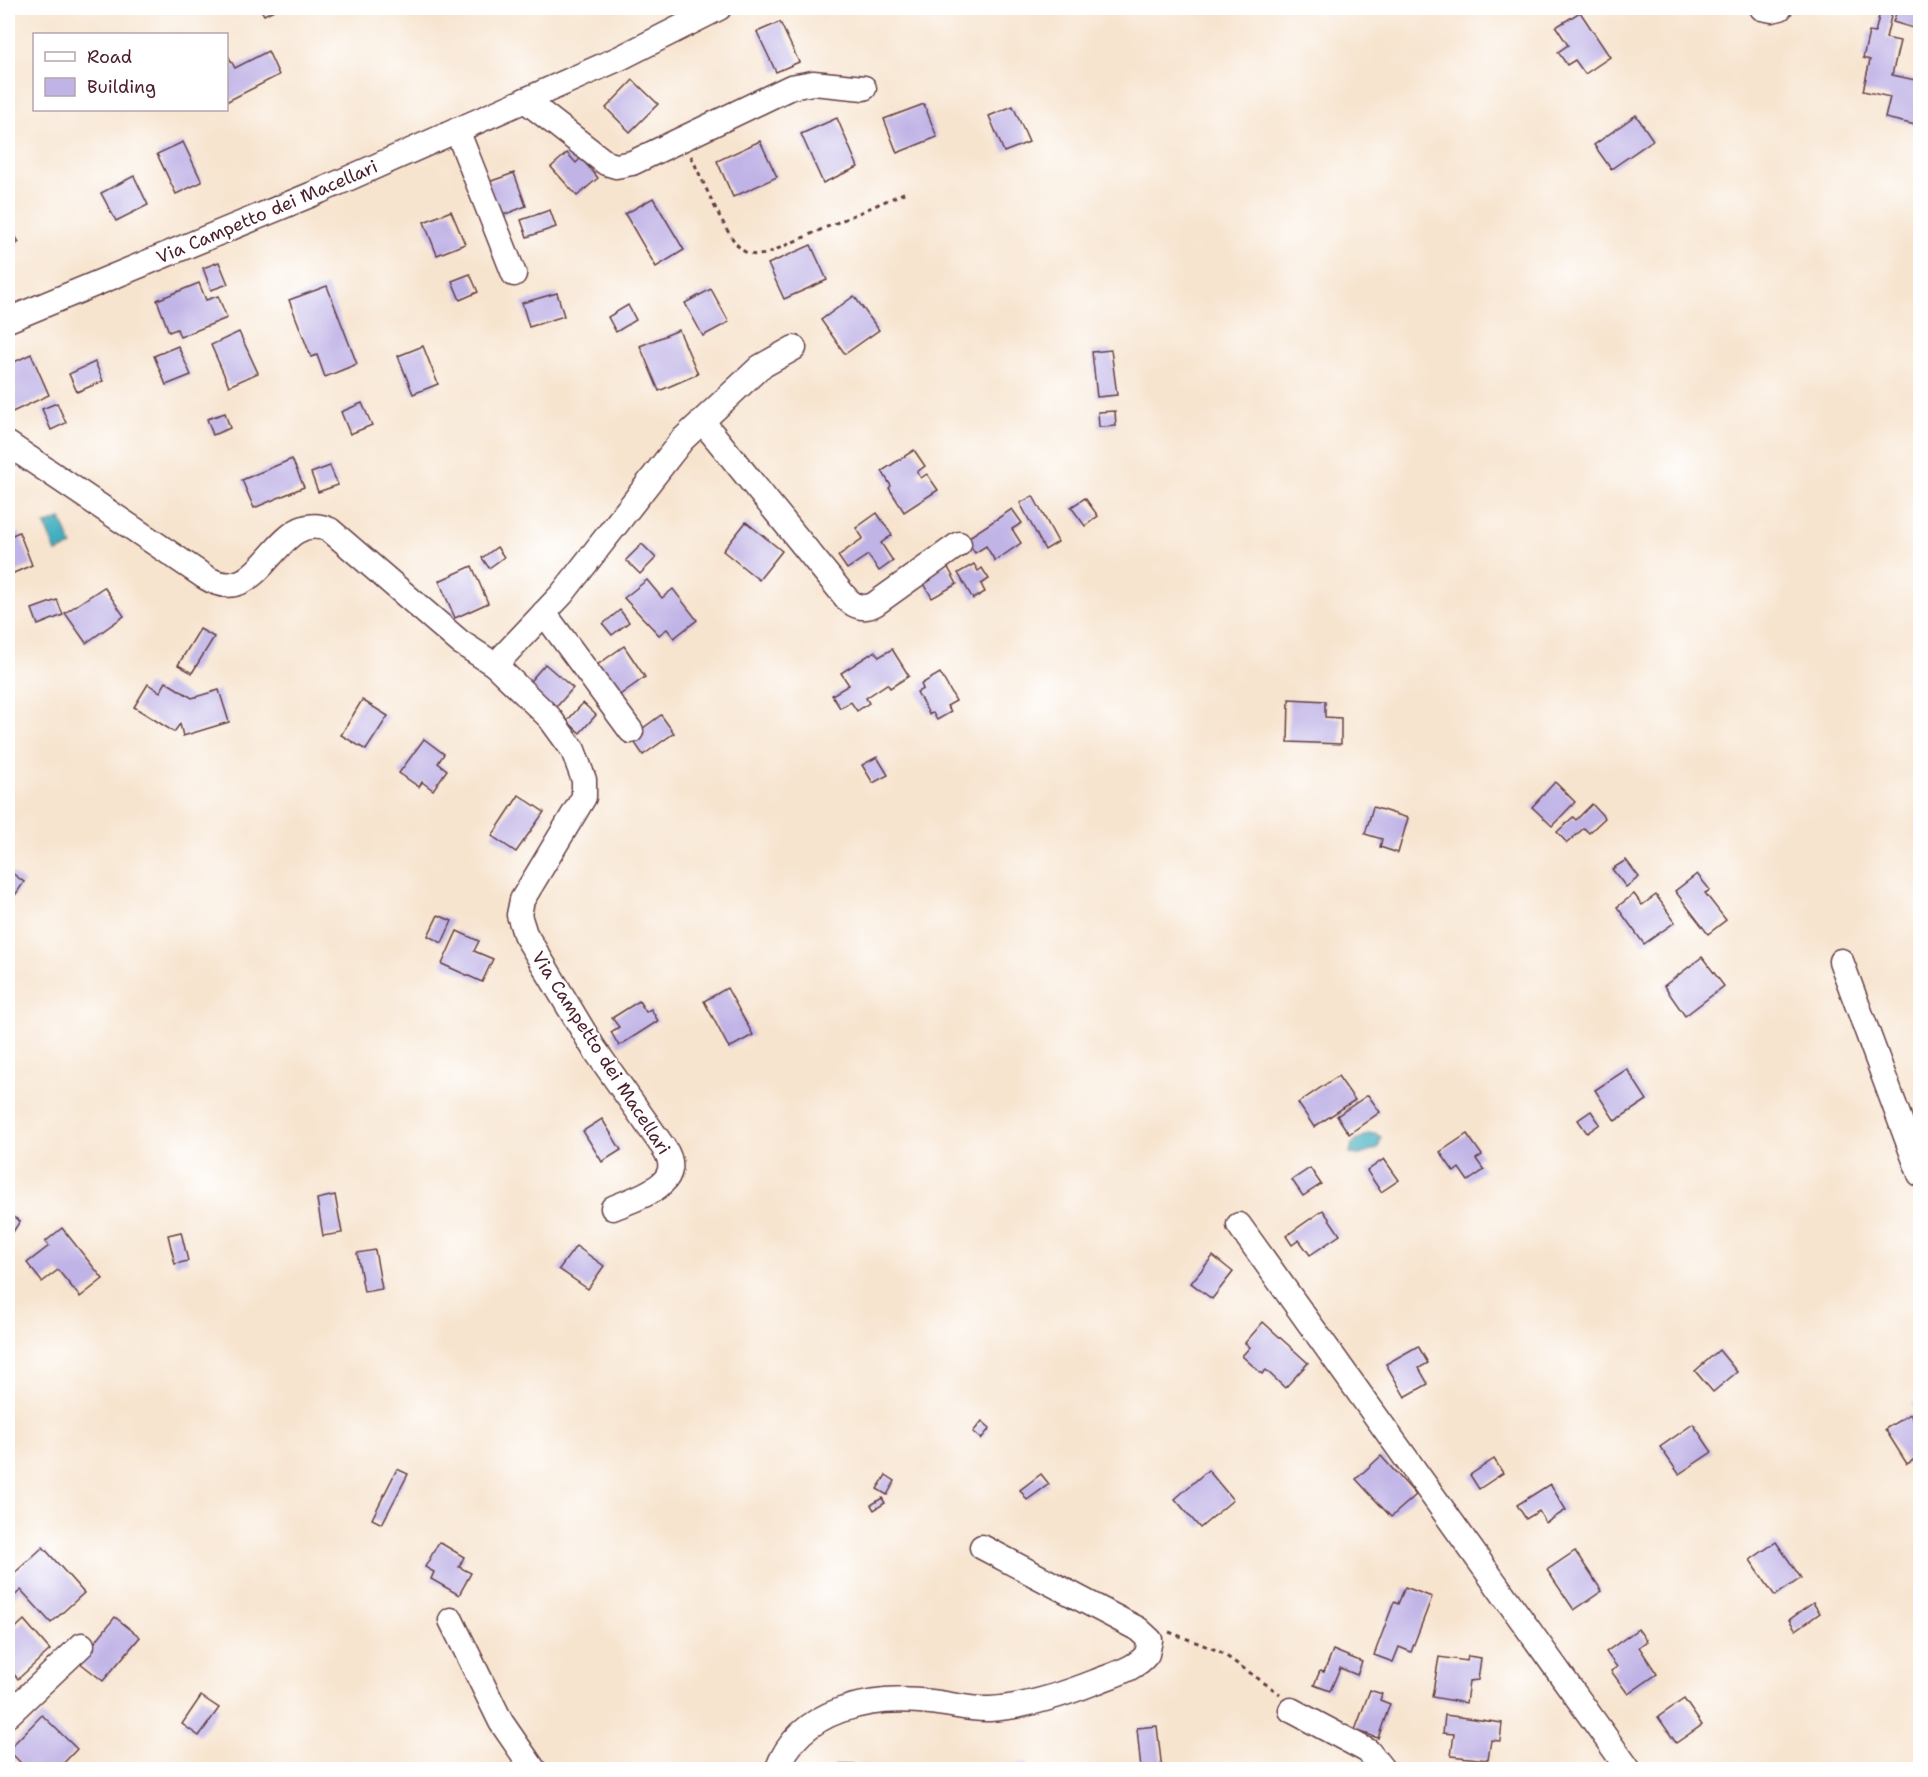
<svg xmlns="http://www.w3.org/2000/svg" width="1928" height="1777" viewBox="0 0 1928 1777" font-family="'Shantell Sans',sans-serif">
<rect width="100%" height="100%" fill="#fff"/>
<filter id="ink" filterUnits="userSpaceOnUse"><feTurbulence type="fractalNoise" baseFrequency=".0167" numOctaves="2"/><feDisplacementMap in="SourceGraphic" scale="12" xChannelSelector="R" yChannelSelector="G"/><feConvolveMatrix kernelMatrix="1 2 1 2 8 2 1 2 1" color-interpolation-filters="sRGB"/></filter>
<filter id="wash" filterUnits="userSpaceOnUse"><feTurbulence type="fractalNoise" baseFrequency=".008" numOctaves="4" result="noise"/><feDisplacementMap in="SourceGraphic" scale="24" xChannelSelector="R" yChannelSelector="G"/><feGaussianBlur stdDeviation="1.35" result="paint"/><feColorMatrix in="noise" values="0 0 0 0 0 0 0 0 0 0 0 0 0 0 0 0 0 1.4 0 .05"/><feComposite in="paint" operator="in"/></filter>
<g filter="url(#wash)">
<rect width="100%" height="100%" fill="#f7e4cf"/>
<!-- water -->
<g fill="#41aebf" stroke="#466675" stroke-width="1.5">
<polygon points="61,519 72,546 56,552 45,525"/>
<polygon points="1368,1134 1376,1134 1381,1137 1378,1149 1360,1155 1350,1154 1352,1144"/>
</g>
<g id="blocks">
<!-- building -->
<g fill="#c0b3e6">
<polygon points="260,8 278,8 264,15"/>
<polygon points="1881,8 1893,8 1886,38 1900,41 1892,75 1920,81 1920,126 1885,118 1890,97 1863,91 1870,60 1863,58 1869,32 1875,33"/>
<polygon points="1898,8 1920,8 1920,30 1893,22"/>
<polygon points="1580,12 1610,57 1585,74 1575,60 1567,65 1558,52 1568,45 1556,27"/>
<polygon points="780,22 799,62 776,72 757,32"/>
<polygon points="268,51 279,75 226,102 226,52 235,68"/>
<polygon points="633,80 658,104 630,132 606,108"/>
<polygon points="924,104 937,137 897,153 884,119"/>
<polygon points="1013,106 1029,142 1004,152 989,116"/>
<polygon points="1636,115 1653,140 1611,169 1594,145"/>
<polygon points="837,118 858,167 823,183 801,134"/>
<polygon points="760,141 777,177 733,197 717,161"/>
<polygon points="183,142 202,182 176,194 157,154"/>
<polygon points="567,153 576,163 581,158 598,178 577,196 551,167"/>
<polygon points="514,173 526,206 496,218 483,184"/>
<polygon points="134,176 148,205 116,221 101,193"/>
<polygon points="653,198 684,250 656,267 625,214"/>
<polygon points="550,210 556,227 527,237 521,220"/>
<polygon points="451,211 465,244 437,255 424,222"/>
<polygon points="8,225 19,242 8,250"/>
<polygon points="811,245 827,280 784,299 768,264"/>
<polygon points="219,262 228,284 211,290 203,268"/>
<polygon points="470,274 478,292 460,300 452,281"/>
<polygon points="199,283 206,300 218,296 227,318 180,337 177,329 169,332 157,300"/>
<polygon points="327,286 357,364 325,377 317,355 311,357 289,300"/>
<polygon points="711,289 729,322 703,336 685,303"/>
<polygon points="557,293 564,316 529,327 522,303"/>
<polygon points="854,296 879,330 845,354 821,320"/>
<polygon points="628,305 636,320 616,332 608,317"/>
<polygon points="679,330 698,374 659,391 640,346"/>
<polygon points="239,332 258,373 229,386 211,345"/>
<polygon points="178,346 191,375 166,385 154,356"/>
<polygon points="423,346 438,384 413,394 398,356"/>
<polygon points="1111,350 1117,395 1097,397 1092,352"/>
<polygon points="31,354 49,395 8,414 8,365"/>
<polygon points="95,362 103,381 77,392 69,374"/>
<polygon points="57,403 66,423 51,430 42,409"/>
<polygon points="362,403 372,425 350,434 341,412"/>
<polygon points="1115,411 1116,426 1099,427 1098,412"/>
<polygon points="225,413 230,428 213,435 207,419"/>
<polygon points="914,450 925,466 917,472 921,478 927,474 938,490 904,512 889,488 891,486 882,471"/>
<polygon points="292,459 304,487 254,508 242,480"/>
<polygon points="330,466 338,485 318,492 311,473"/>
<polygon points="1033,496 1058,542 1045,550 1020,503"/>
<polygon points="1085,498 1098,516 1085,526 1071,507"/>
<polygon points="1012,509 1022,523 1012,529 1021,543 995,561 986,546 975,553 966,539"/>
<polygon points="877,513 892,535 881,543 893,561 879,571 868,555 847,569 838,556 863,538 856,528"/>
<polygon points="746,522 782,551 759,580 723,551"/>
<polygon points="19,532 32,565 9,575 8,537"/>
<polygon points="642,544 656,558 640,574 626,560"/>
<polygon points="497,547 504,557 489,568 482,558"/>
<polygon points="946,564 957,584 932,598 921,578"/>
<polygon points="974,564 978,571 982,568 989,579 981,584 985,592 973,599 958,573"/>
<polygon points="472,566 488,603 455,618 439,581"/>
<polygon points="647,580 662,598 673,589 697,620 674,638 667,629 659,635 624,598"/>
<polygon points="104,587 124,616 86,643 65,613"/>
<polygon points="57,600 63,615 38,625 32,609"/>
<polygon points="620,610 629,622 612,635 603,624"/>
<polygon points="200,629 214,637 192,673 178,665"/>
<polygon points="624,646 645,677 614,699 593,668"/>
<polygon points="892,649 909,676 890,688 887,684 866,698 869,703 857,711 851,702 840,708 832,695 849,685 841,673 875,651 879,657"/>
<polygon points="545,664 573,688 553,711 525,687"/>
<polygon points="940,673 956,701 947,706 951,712 937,720 933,713 929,714 917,692 923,689 921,684"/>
<polygon points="166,682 192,698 219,690 229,722 183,736 180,724 174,732 134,707 148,684 160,692"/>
<polygon points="1289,699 1325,701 1325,717 1341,718 1341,744 1288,742"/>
<polygon points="362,700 388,716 366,750 341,735"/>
<polygon points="583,703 596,715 580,733 567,721"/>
<polygon points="661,715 674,733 643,755 631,737"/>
<polygon points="424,739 444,754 438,763 447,770 433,790 422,782 419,787 399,773"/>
<polygon points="877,757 888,775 873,783 862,765"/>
<polygon points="1555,782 1575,802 1552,826 1532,807"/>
<polygon points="519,795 544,812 516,852 492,836"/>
<polygon points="1592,804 1605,818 1589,833 1584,828 1567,843 1557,832 1573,817 1576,820"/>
<polygon points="1373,807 1408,818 1398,853 1380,847 1382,839 1365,834"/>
<polygon points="1626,860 1639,877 1626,887 1612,869"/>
<polygon points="8,870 24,882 14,897 8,892"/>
<polygon points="1697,874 1710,890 1705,893 1726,920 1708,934 1675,891"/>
<polygon points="1634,894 1642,905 1656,895 1675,922 1644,944 1617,907"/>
<polygon points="438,915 452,921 442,943 428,936"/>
<polygon points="457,931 479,941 474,951 493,959 482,982 442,964"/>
<polygon points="1702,957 1724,986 1685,1016 1664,986"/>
<polygon points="727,988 753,1035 729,1048 704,1001"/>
<polygon points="639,1001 646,1012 651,1009 658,1021 619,1046 611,1032 619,1027 612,1018"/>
<polygon points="1627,1069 1647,1100 1615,1121 1595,1090"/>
<polygon points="1338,1076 1355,1100 1314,1127 1298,1103"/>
<polygon points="1368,1095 1380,1112 1349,1134 1337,1116"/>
<polygon points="1591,1111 1600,1124 1587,1133 1578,1120"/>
<polygon points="602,1119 621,1150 602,1162 583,1131"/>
<polygon points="1467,1134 1482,1155 1476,1159 1484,1170 1468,1181 1459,1168 1454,1172 1440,1152"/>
<polygon points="1384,1159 1399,1180 1381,1192 1367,1171"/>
<polygon points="1310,1168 1321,1184 1303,1196 1292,1180"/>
<polygon points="335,1195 342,1233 323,1236 317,1199"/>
<polygon points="1323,1210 1340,1235 1310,1255 1299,1240 1292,1245 1286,1236"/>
<polygon points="8,1214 20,1221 13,1232 8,1229"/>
<polygon points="62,1228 103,1279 80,1297 58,1270 42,1282 27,1263 49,1246 45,1242"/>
<polygon points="181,1232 188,1261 175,1264 168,1235"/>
<polygon points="576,1246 604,1266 588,1289 559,1269"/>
<polygon points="375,1250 382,1289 364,1292 357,1253"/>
<polygon points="1213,1256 1233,1272 1212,1299 1191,1283"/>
<polygon points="1263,1322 1308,1363 1285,1388 1266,1370 1262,1374 1242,1356 1250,1347 1245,1343"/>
<polygon points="1418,1346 1428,1363 1419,1368 1428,1384 1405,1397 1386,1364"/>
<polygon points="1719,1350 1737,1372 1713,1392 1695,1371"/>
<polygon points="1920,1398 1920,1415 1912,1404"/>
<polygon points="1910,1414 1920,1432 1920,1456 1907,1464 1885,1429"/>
<polygon points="982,1421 990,1428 981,1439 973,1432"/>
<polygon points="1693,1424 1712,1452 1679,1474 1660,1447"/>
<polygon points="1381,1456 1416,1495 1391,1517 1356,1479"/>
<polygon points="1494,1459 1503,1473 1479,1489 1470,1475"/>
<polygon points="397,1469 408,1474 382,1524 372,1519"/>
<polygon points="1208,1470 1233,1500 1200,1528 1175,1499"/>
<polygon points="1041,1474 1049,1484 1027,1500 1020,1490"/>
<polygon points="886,1475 895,1481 887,1495 877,1489"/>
<polygon points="1550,1484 1566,1510 1546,1523 1539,1511 1526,1519 1517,1505"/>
<polygon points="882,1498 885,1503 874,1510 871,1505"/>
<polygon points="439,1542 464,1557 459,1567 471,1573 459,1595 431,1579 434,1572 425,1567"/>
<polygon points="1776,1542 1801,1578 1775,1596 1750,1560"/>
<polygon points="43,1547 84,1593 51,1623 21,1590 11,1599 8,1595 8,1579"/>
<polygon points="1575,1551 1602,1591 1574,1610 1547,1570"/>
<polygon points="1405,1587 1432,1597 1411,1652 1399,1647 1393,1662 1374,1655 1394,1602 1398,1604"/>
<polygon points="1813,1603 1820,1613 1796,1630 1789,1620"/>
<polygon points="115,1617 140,1637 103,1681 79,1662"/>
<polygon points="24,1620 50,1650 18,1679 8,1667 8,1635"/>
<polygon points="1638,1629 1647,1641 1639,1647 1657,1674 1628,1694 1611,1671 1617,1667 1606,1652"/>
<polygon points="1333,1650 1362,1662 1357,1675 1340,1668 1330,1691 1314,1685 1320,1671 1324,1672"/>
<polygon points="1468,1656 1481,1658 1478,1680 1469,1681 1466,1703 1432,1697 1439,1657 1467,1661"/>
<polygon points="1370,1690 1382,1694 1380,1700 1390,1704 1378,1738 1355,1730"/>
<polygon points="201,1696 219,1708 199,1736 182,1724"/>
<polygon points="1684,1699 1702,1725 1676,1743 1658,1717"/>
<polygon points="42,1715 77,1749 57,1770 28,1770 8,1750"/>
<polygon points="1445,1715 1502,1723 1500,1741 1491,1740 1488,1760 1451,1756 1454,1734 1443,1733"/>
<polygon points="1157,1726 1162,1770 1141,1770 1137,1728"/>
<polygon points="1026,1763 1027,1770 990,1770 990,1768"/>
<rect x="834" y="1765" width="38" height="5"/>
</g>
</g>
</g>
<g filter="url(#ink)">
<use href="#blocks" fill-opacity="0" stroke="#643d44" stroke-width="1.5"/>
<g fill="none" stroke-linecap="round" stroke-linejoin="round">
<!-- minor casing -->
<g stroke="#643d44" stroke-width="27">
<g id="minor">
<polyline points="1762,8 1772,10 1780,8"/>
<polyline points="525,100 606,163 616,166 632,163 791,87 813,83 864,88"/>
<polyline points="457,130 514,274"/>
<polyline points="8,320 320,191 620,58 719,8"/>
<path d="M702,421l145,178c8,8 18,11 28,5l84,-60"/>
<path d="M8,444l197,133c58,37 70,-72 125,-47l130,112 35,23 54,52 24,33 11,30v17l-62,103 -3,15 6,19 68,113 71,101c24,36 -26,49 -51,60"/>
<polyline points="544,613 631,731"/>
<polyline points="495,665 562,594 682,440 760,367 794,348"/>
<polyline points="1841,961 1920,1174"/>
<polyline points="1239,1225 1629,1770"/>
<polyline points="451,1620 501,1722 534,1770"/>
<polyline points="1291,1710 1368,1751 1383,1770"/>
<polyline points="8,1715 82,1645"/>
<path d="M777,1770c23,-62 95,-75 154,-68 20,2 38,8 59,7 35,-2 72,-14 105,-27 17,-7 41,-13 52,-28l3,-14 -12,-11 -156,-82"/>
</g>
</g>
<!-- path -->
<g stroke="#643d44" stroke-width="3" stroke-dasharray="4.5 4.5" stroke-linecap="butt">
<path d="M691,156c10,21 35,79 49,92 7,7 17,8 26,6l140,-62"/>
<polyline points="1169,1632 1219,1651 1280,1694"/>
</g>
<!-- minor -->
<use href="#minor" stroke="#fff" stroke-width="24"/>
</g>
</g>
<g text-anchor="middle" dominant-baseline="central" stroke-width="5" stroke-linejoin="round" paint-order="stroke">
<!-- street labels -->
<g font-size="18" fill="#4a1f2b" stroke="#fff">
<text transform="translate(267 212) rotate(-23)">Via Campetto dei Macellari</text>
<text transform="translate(601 1053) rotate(57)">Via Campetto dei Macellari</text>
</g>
</g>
<!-- margin -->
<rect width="1928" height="1777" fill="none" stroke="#fff" stroke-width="30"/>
<!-- legend -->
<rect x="33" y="33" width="195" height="78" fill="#ffffff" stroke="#b7a5aa" stroke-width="1.5"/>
<rect x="45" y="52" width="30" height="9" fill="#ffffff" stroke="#b7a5aa" stroke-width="1.5"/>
<text x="87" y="63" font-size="18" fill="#4a1f2b">Road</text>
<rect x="45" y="78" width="30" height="18" fill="#c0b3e6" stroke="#b7a5aa" stroke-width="1.5"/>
<text x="87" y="93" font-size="18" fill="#4a1f2b">Building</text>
</svg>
